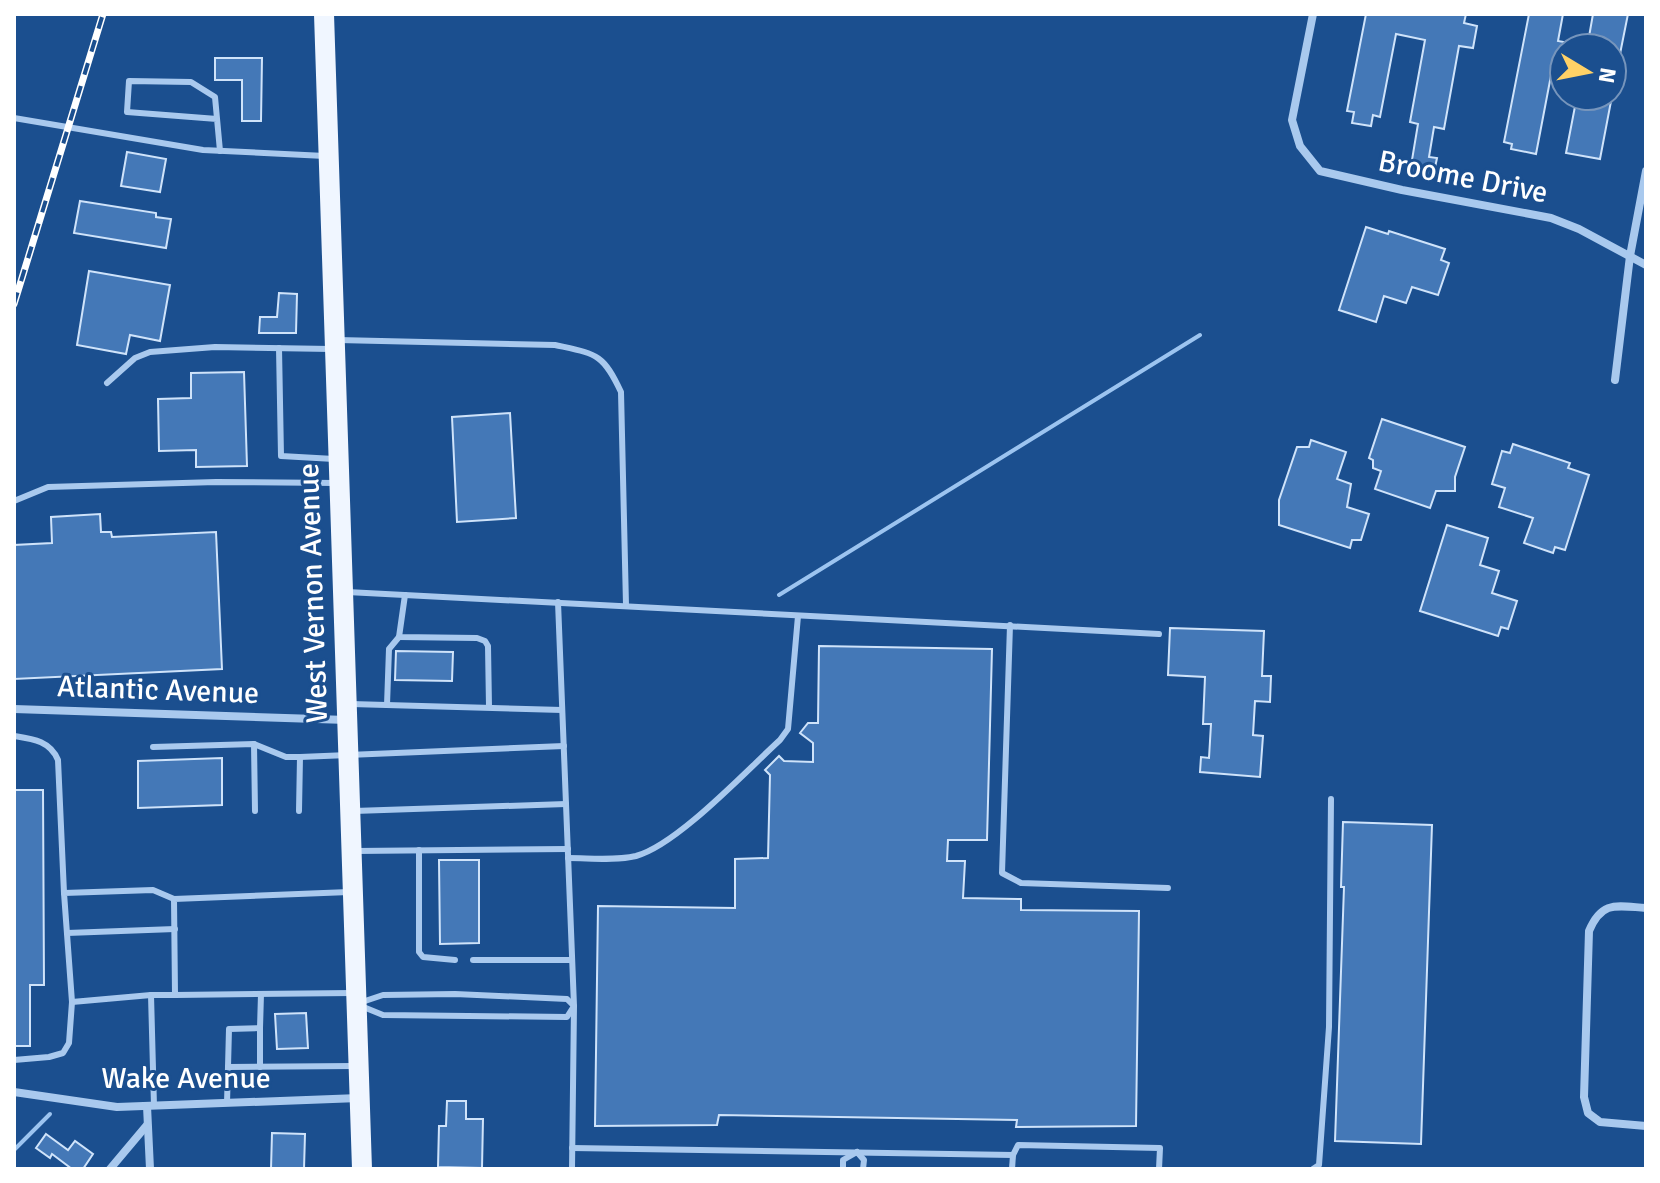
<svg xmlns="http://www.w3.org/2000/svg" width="1660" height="1183" viewBox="0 0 1660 1183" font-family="Signika,sans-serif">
<rect width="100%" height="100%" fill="#1b4f8f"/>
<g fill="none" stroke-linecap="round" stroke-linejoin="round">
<!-- stream -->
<g stroke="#9cc4f0" stroke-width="4">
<polyline points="779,595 1200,335"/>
<polyline points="14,1150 50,1114"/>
</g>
</g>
<!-- building -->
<g fill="#4478b7" stroke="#cfe3fa" stroke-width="2">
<polygon points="1366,14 1466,14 1464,23 1477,26 1473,48 1459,46 1444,129 1434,127 1429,157 1437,158 1433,177 1410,172 1418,124 1410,122 1425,40 1396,34 1380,117 1373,115 1371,126 1352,123 1354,112 1347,111"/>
<polygon points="1529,14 1563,14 1558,41 1564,42 1564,67 1553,65 1536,154 1511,149 1512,144 1504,142"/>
<polygon points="1593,14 1628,14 1617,69 1612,69 1612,48 1587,48"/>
<polygon points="215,58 262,58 261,121 242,121 242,80 215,80"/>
<polygon points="1577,96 1612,96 1600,159 1566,153"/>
<polygon points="127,152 166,159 160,192 121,186"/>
<polygon points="80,201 156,213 156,217 171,219 166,248 74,233"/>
<polygon points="1366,227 1388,234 1389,231 1445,249 1441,260 1449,263 1438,295 1412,287 1406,303 1384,296 1376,322 1339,310"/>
<polygon points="89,271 170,285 160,341 130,335 126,354 77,345"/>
<polygon points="279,293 297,294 296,333 259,333 260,317 277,317"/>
<polygon points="244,372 247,466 196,467 196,450 159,451 158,399 191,398 191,373"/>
<polygon points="510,413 516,518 457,522 452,417"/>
<polygon points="1382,419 1465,447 1455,477 1455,491 1436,491 1430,508 1375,489 1381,471 1373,468 1373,460 1369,458"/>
<polygon points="1311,440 1346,452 1337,479 1351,484 1347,507 1369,514 1361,540 1352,540 1350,548 1279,525 1279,500 1297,447 1309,447"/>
<polygon points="1513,444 1570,463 1568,468 1589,475 1565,550 1555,547 1553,553 1524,543 1533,518 1499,507 1505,488 1492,484 1502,451 1510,453"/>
<polygon points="100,514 101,532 111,532 112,537 216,532 222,669 14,679 14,545 52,543 51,517"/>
<polygon points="1447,525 1488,538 1480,565 1499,571 1492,593 1517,601 1508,629 1501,627 1498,636 1420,611"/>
<polygon points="1170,628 1264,631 1262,676 1271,676 1270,702 1255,701 1253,735 1263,736 1260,777 1200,772 1201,757 1209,758 1211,724 1203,724 1205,677 1168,675"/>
<polygon points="819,646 992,649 987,840 948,840 947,861 965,861 963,898 1021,899 1021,910 1139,911 1136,1126 1016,1127 1017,1120 719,1115 717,1125 595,1126 598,906 735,908 735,859 768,858 770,775 765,770 779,756 784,761 813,762 813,743 800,733 808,723 818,723"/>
<polygon points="396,651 453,652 452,681 395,680"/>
<polygon points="222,758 222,805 138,808 138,761"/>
<polygon points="14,790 43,790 44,985 30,985 30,1046 14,1046"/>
<polygon points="1343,822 1432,825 1421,1144 1335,1141 1344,887 1341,887"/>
<polygon points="439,860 479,860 479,943 440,944"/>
<polygon points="306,1013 308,1048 277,1049 275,1014"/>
<polygon points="447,1101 466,1101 466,1119 483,1119 482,1168 438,1167 439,1126 446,1126"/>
<polygon points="272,1133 305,1134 304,1169 271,1169"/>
<polygon points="46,1134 68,1150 75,1141 93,1154 83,1169 72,1169 52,1154 50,1158 36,1148"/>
</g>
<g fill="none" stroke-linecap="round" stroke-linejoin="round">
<!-- lane -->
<g stroke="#a9c9ee" stroke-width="6">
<polyline points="14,118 203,150 325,156"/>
<polyline points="217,119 127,112 129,81 191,82 215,97 220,151"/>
<path d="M338,340l217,5c41,9 48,8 66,47l5,213"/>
<polyline points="279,348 281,456 334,459"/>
<polyline points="107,383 135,358 150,352 215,347 331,349"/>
<polyline points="14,501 48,487 216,482 336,483"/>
<polyline points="347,592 1159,634"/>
<polyline points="405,595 399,637 477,638 485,641 488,646 489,707"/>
<polyline points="558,602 574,1006 572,1169"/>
<polyline points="1010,625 1002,873 1021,883 1168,888"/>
<polyline points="351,704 562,710"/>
<polyline points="387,705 389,649 399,637"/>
<path d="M14,736c19,3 36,5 44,24l6,133"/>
<polyline points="254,744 255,811"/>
<polyline points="153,747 254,744 286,757 300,757 564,746"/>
<polyline points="299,811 300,757"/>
<polyline points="354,811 566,804"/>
<polyline points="419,850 419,952 423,957 455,960"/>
<polyline points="355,851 568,849"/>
<path d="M568,858c22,0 47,3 68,-2 41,-11 110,-85 144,-116l8,-11 10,-113"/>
<polyline points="349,892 174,899 175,995 353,993"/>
<polyline points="67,933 175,929"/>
<polyline points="473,960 572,960"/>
<polygon points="455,994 567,999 574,1006 567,1017 383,1015 356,1004 383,995"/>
<polyline points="151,995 72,1002 64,893 153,890 174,899"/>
<polyline points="14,1060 49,1057 63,1053 69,1043 72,1002"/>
<polyline points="228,1067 229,1029 260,1028 261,994"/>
<polyline points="260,1067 260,1028"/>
<polyline points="227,1103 228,1067 354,1066"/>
<polyline points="154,1106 151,995 175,995"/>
<polyline points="572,1148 1013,1155 1018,1145 1160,1148 1159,1169"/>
<polyline points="857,1152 864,1160 863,1169"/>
<polyline points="843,1169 843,1160 857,1152"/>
<polyline points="1012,1169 1013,1155"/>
<polyline points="1313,1169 1319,1165 1329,1027 1331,799"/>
</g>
<!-- street -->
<g stroke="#a9c9ee" stroke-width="8">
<polyline points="1313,14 1292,120 1300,146 1320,171 1402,190 1551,218 1579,229 1646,265"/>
<polyline points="1615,380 1630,256 1646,171"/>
<polyline points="14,709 347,720"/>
<path d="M1646,908c-29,-2 -44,-8 -57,23l-5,166 4,16 12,9 46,4"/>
<polyline points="14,1092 117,1107 359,1098"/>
<polyline points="147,1106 150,1169"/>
<polyline points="110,1169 147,1125"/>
</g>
<!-- primary -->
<polyline stroke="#f0f6ff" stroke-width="20" points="324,14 362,1169"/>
<!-- rail casing -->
<g stroke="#fff" stroke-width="7">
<polyline id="rail" points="14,304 103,14"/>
</g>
<!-- rail -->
<use href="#rail" stroke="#1b4f8f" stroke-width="4" stroke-dasharray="12" stroke-linecap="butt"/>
</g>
<g text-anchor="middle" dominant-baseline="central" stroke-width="6" stroke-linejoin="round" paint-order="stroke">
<!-- street labels -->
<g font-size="30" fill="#fff" stroke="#1b4f8f">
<text transform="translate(1463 177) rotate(11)">Broome Drive</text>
<text transform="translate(313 593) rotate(-92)">West Vernon Avenue</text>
<text transform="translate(158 690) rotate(2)">Atlantic Avenue</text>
<text x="186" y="1078">Wake Avenue</text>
</g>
</g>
<!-- border -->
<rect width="1660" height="1183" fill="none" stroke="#ffffff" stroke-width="32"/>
<!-- north arrow -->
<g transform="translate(1588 72) rotate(100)"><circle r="38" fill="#1b4f8f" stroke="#7695bc" stroke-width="2"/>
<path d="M0-6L14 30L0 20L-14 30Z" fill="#ffd166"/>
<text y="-12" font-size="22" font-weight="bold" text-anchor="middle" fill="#ffffff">N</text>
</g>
</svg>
